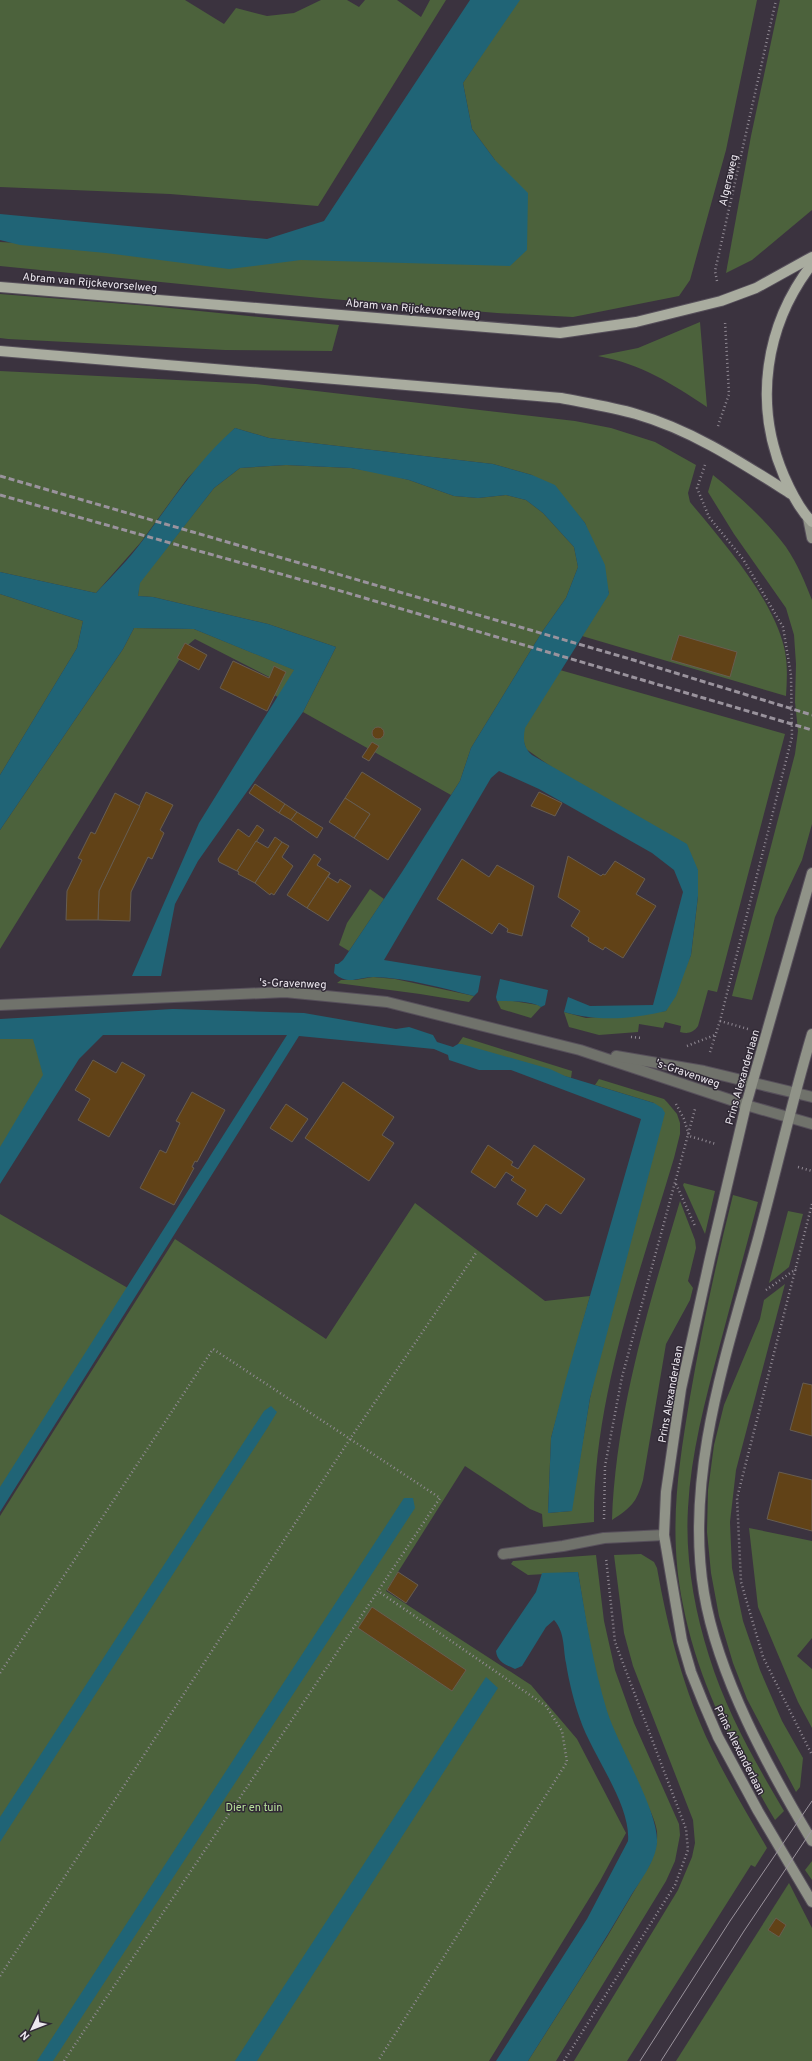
<svg xmlns="http://www.w3.org/2000/svg" width="812" height="2061" font-family="Overpass,sans-serif">
  <style>
    .green { fill: #4c623c }
    .water { fill: #206476 }
    .building { fill: #614217; stroke: #675d51 }
    .lines { fill: none; stroke-linecap: round; stroke-linejoin: round }
    .lane-casing { stroke: #57505b; stroke-width: 12 }
    .street-casing { stroke: #57505b; stroke-width: 12 }
    .secondary-casing { stroke: #57505b; stroke-width: 12 }
    .primary-casing { stroke: #57505b; stroke-width: 12 }
    .path { stroke: #918a94; stroke-width: 2.5; stroke-dasharray: 1 3; stroke-linecap: butt }
    .lane { stroke: #70726b; stroke-width: 10 }
    .street { stroke: #70726b; stroke-width: 10 }
    .secondary { stroke: #909388; stroke-width: 10 }
    .primary { stroke: #a9ac9f; stroke-width: 10 }
    .tram { stroke: #9a939d; stroke-width: 1 }
    .rail { stroke: #9a939d; stroke-width: 3; stroke-dasharray: 6 3; stroke-linecap: butt }
    .labels { text-anchor: middle; stroke-width: 3; stroke-linejoin: round; paint-order: stroke }
    .street-label { font-size: 11px; fill: #ece7ef; stroke: #302935 }
    .park-label { font-size: 11px; fill: #b8e19b; stroke: #302935 }
  </style>
  <rect width="100%" height="100%" fill="#3b333f"/>
  <g class="green">
    <polygon points="0,0 185,0 224,24 236,8 267,16 294,13 321,0 347,0 359,7 365,0 397,0 421,17 430,0 446,0 318,206 170,194 0,187"/>
    <polygon points="518,0 757,0 726,150 690,280 679,296 573,317 497,313 320,298 0,266 0,242 333,260 495,160 472,129 463,83"/>
    <polygon points="780,0 812,0 812,210 752,260 726,273 751,136"/>
    <polygon points="0,294 150,306 339,325 332,351 225,350 8,339 0,338"/>
    <path d="M700,322L707,407C671,383 641,364 598,356L638,348Z"/>
    <path d="M0,371L256,384L575,421L611,428L655,442L696,465L688,493L690,502C722,541 772,597 784,647C788,663 787,680 786,696L582,636L609,593L585,523L571,507L532,475L493,464L269,438L235,428L187,479L141,542L96,593L0,572Z"/>
    <polygon points="286,465 351,468 382,473 409,480 454,496 478,498 506,495 526,500 543,513 574,547 578,567 566,598 542,632 471,748 460,781 451,795 303,712 336,647 268,624 153,597 138,596 139,583 214,488 240,468"/>
    <path d="M713,475C739,496 766,520 786,547C797,563 805,582 812,600V824L802,860L775,917L752,1000L732,996L795,754L798,731L795,702L796,664L794,635L786,608L734,534L708,492Z"/>
    <polygon points="0,594 83,621 77,648 0,775"/>
    <polygon points="134,628 194,629 295,670 278,697 274,695 281,683 195,639 189,644 0,949 0,830 123,649"/>
    <path d="M560,670L785,734L717,992L708,990L698,1026C693,1033 688,1034 680,1032L681,1026L665,1022L663,1028L639,1024L638,1032L599,1035L569,1027L564,1012L586,1018L666,1011L691,955L698,896V870L526,749L523,739L524,728Z"/>
    <polygon points="370,889 384,899 349,951 339,945 347,923"/>
    <polygon points="373,977 395,979 474,996 469,1002 420,994 337,983 341,980 355,980"/>
    <polygon points="497,1001 513,1001 538,1005 541,1007 531,1018 501,1009"/>
    <polygon points="0,1030 57,1032 57,1067 0,1166"/>
    <polygon points="463,1037 572,1071 571,1078 458,1044"/>
    <path d="M599,1079L664,1099L667,1102L677,1114L680,1123V1134L674,1158C639,1276 593,1398 594,1522L543,1527L542,1514L530,1509L465,1466L386,1591L531,1685L577,1739L626,1833L600,1881L489,2061H0V1516L175,1239L326,1339L415,1203L545,1301L590,1296L551,1438L548,1513L571,1511L590,1398L654,1103L595,1085Z"/>
    <polygon points="684,1183 715,1191 705,1234 683,1185"/>
    <path d="M733,1195L758,1202C745,1251 732,1299 719,1348C705,1401 691,1453 688,1508C685,1557 694,1609 709,1656C726,1711 755,1762 784,1811L775,1820C735,1752 698,1683 683,1605C668,1532 678,1469 690,1397C702,1329 716,1262 733,1195Z"/>
    <path d="M680,1201L695,1240L696,1248L688,1281L693,1288L690,1300L666,1344L643,1480C637,1502 631,1508 612,1520C616,1411 649,1305 680,1201Z"/>
    <polygon points="788,1211 803,1214 789,1267 769,1283"/>
    <polygon points="0,1214 133,1291 0,1502"/>
    <polygon points="785,1284 736,1470 730,1522 732,1568 743,1621 760,1670 782,1721 803,1758 800,1787 796,1792 747,1699 733,1663 719,1616 711,1573 707,1532 708,1490 714,1445 724,1405 760,1319 764,1300"/>
    <polygon points="749,1528 812,1541 812,1638 797,1656 812,1669 812,1728 798,1702 758,1607"/>
    <path d="M641,1554L654,1562L657,1568C668,1630 684,1691 711,1747C728,1782 748,1815 767,1848L755,1867L751,1865L627,2061H574L678,1890L692,1857L695,1843L693,1820L633,1666L624,1633L614,1555Z"/>
    <path d="M596,1555L604,1621L615,1670L634,1723L679,1824L680,1835L675,1861L666,1881L556,2061H528L607,1937L650,1864C654,1854 658,1844 657,1832C656,1823 651,1812 647,1804C637,1780 625,1758 615,1735C594,1683 587,1626 578,1572L528,1575L511,1564L513,1561Z"/>
    <polygon points="812,1861 812,1880 805,1870"/>
    <polygon points="789,1883 812,1928 812,2061 676,2061"/>
  </g>
  <g class="water">
    <polygon points="470,0 520,0 463,83 472,129 495,160 528,193 527,250 510,266 301,260 229,269 106,253 20,245 0,240 0,214 267,239 324,221"/>
    <path d="M235,428L269,438L493,464L532,475L555,485L585,523L605,565L609,594L525,728C523,739 523,747 532,755L687,844L698,870V896L691,955L676,996L666,1011C632,1019 599,1022 564,1012L568,997L590,1006L653,1005L683,892L674,870L652,853L539,789L499,771L491,778L384,960L481,976L478,992L474,996C442,988 408,978 374,977C358,977 348,986 334,973L335,964H338L343,960L402,872L460,781L471,748L542,632L566,598L578,567L574,547L543,513L526,500L506,495L478,498L454,496L409,480L351,468L286,465L240,468L214,488L140,583L138,596L153,597L268,624L336,647L303,712L198,861L175,904L161,976H132L199,823L294,670L194,629L134,628L123,649L0,830V775L77,648L83,621L0,594V572L96,593C112,576 129,559 143,540C172,501 198,460 235,428Z"/>
    <path d="M500,979L548,990L545,1005L541,1007C533,1001 508,1001 497,1001L496,997Z"/>
    <polygon points="173,1009 304,1013 396,1029 409,1027 433,1035 437,1042 453,1047 458,1044 462,1044 550,1069 565,1076 654,1103 662,1108 665,1113 590,1398 572,1511 548,1513 551,1438 566,1379 641,1119 511,1070 479,1070 449,1060 448,1055 434,1049 299,1036 0,1512 0,1487 287,1035 103,1035 79,1059 0,1184 0,1147 43,1075 33,1039 0,1039 0,1019"/>
    <polygon points="271,1406 277,1412 268,1427 0,1842 0,1817 264,1411"/>
    <polygon points="404,1498 413,1498 415,1508 53,2061 37,2061"/>
    <path d="M578,1572C586,1619 593,1665 607,1711C618,1746 659,1811 657,1843C655,1863 639,1882 629,1899C597,1954 562,2007 528,2061H496L587,1919L628,1841C631,1804 592,1755 580,1719C574,1702 569,1682 566,1663C563,1648 565,1632 554,1620L546,1627L522,1666L515,1669C506,1665 497,1662 496,1651L536,1592L542,1573Z"/>
    <polygon points="486,1677 498,1688 257,2061 235,2061"/>
  </g>
  <g class="building">
    <polygon points="679,635 737,652 730,677 671,660"/>
    <polygon points="185,643 207,655 199,670 177,658"/>
    <polygon points="233,661 269,678 274,666 286,672 267,711 220,688"/>
    <circle cx="378" cy="733" r="6"/>
    <polygon points="372,742 379,746 369,761 362,757"/>
    <polygon points="362,772 421,809 388,860 354,838 370,814 345,798"/>
    <polygon points="255,784 285,804 279,813 249,793"/>
    <polygon points="146,792 173,805 160,830 164,833 152,859 148,857 131,892 130,921 98,920 99,891"/>
    <polygon points="539,792 562,803 555,816 531,806"/>
    <polygon points="115,793 140,806 99,891 98,920 66,920 67,891 82,860 78,858 91,832 95,834"/>
    <polygon points="345,798 370,814 354,838 329,822"/>
    <polygon points="285,804 297,812 291,820 279,813"/>
    <polygon points="297,812 323,828 317,838 291,820"/>
    <polygon points="257,825 264,830 237,871 219,862 218,859 238,829 249,837"/>
    <polygon points="275,837 282,842 255,883 238,874 239,872 237,871 256,841 268,848"/>
    <polygon points="282,842 289,846 282,857 293,866 274,895 271,893 270,895 255,883"/>
    <polygon points="314,854 321,859 317,865 330,873 307,908 287,895"/>
    <polygon points="568,856 601,876 603,874 605,875 615,861 645,879 636,894 656,906 623,958 605,947 603,950 588,941 589,938 571,926 580,911 558,897"/>
    <polygon points="462,859 489,877 497,865 534,886 522,936 507,932 508,929 499,923 492,934 437,899"/>
    <polygon points="330,873 328,877 338,883 340,879 351,886 328,921 307,908"/>
    <polygon points="93,1060 116,1073 122,1062 145,1075 109,1137 78,1120 90,1099 75,1090"/>
    <polygon points="343,1082 394,1117 382,1135 394,1143 369,1181 305,1138"/>
    <polygon points="192,1092 225,1110 197,1162 195,1161 192,1167 194,1168 174,1205 140,1188 160,1150 166,1153 180,1123 176,1121"/>
    <polygon points="286,1104 308,1119 292,1142 270,1128"/>
    <polygon points="488,1145 513,1162 511,1165 518,1169 534,1145 585,1179 561,1214 546,1204 537,1217 517,1204 526,1190 511,1180 514,1177 506,1172 495,1188 471,1172"/>
    <polygon points="803,1383 812,1385 812,1436 790,1430"/>
    <polygon points="779,1472 812,1480 812,1531 767,1519"/>
    <polygon points="398,1572 418,1585 406,1603 387,1590"/>
    <polygon points="372,1607 466,1670 452,1691 358,1628"/>
    <polygon points="776,1918 786,1925 779,1937 768,1930"/>
  </g>
  <g class="lines">
    <g class="lane-casing">
      <polyline id="lane" points="503,1554 563,1546 604,1538 664,1535"/>
    </g>
    <g class="street-casing">
      <g id="street">
        <polyline points="0,1005 285,992 387,1002 580,1050 746,1105 812,1124"/>
        <polyline points="616,1056 704,1071 812,1097"/>
      </g>
    </g>
    <g class="secondary-casing">
      <g id="secondary">
        <polyline points="808,518 812,538"/>
        <polyline points="812,873 746,1105 710,1258 681,1389 666,1492 664,1535 682,1641 691,1672 703,1702 718,1737 758,1811 812,1902"/>
        <path d="M812,1034C792,1101 777,1168 759,1235C728,1350 684,1473 704,1593C718,1677 769,1769 812,1841"/>
      </g>
    </g>
    <g class="primary-casing">
      <g id="primary">
        <path d="M812,264C765,325 753,404 784,476C791,492 799,509 812,522"/>
        <polyline points="0,287 560,333 636,322 721,301 756,288 812,257"/>
        <path d="M0,351L561,398C586,403 612,407 636,414C692,430 742,463 791,494"/>
      </g>
    </g>
    <g class="path">
      <polyline points="717,281 715,271 776,0"/>
      <polyline points="718,426 729,394 725,321"/>
      <polyline points="705,465 697,488 709,517 743,559 783,627 791,675 792,737 720,1021 710,1052"/>
      <polyline points="720,1021 748,1029"/>
      <polyline points="631,1037 642,1038"/>
      <polyline points="687,1046 715,1035"/>
      <polyline points="676,1104 684,1119 689,1136 716,1144"/>
      <polyline points="798,1167 812,1171"/>
      <polyline points="676,1184 695,1226"/>
      <polyline points="812,1204 737,1498 741,1582 763,1657 812,1755"/>
      <polyline points="766,1290 796,1269"/>
      <polyline points="604,1519 605,1466 622,1377 695,1109"/>
      <polyline points="0,1673 213,1349 440,1498 378,1591"/>
      <polyline points="0,1976 350,1439 476,1253"/>
      <polyline points="64,2061 378,1591 546,1706 562,1731 567,1762 378,2061"/>
      <polyline points="564,2061 675,1885 688,1850 686,1829 615,1642 606,1558"/>
    </g>
    <use href="#lane" class="lane"/>
    <use href="#street" class="street"/>
    <use href="#secondary" class="secondary"/>
    <use href="#primary" class="primary"/>
    <g class="tram">
      <polyline points="640,2061 730,1921 812,1801"/>
      <polyline points="661,2061 744,1931 812,1830"/>
    </g>
    <g class="rail">
      <polyline points="0,476 630,659 812,715"/>
      <polyline points="0,495 334,589 812,730"/>
    </g>
  </g>
  <g class="labels">
    <g class="street-label">
      <text transform="translate(728 180) rotate(-77)" y="4">Algeraweg</text>
      <text transform="translate(90 282) rotate(5)" y="4">Abram van Rijckevorselweg</text>
      <text transform="translate(413 308) rotate(5)" y="4">Abram van Rijckevorselweg</text>
      <text transform="translate(293 983) rotate(2)" y="4">'s-Gravenweg</text>
      <text transform="translate(688 1073) rotate(19)" y="4">'s-Gravenweg</text>
      <text transform="translate(742 1077) rotate(-74)" y="4">Prins Alexanderlaan</text>
      <text transform="translate(670 1394) rotate(-80)" y="4">Prins Alexanderlaan</text>
      <text transform="translate(740 1750) rotate(63)" y="4">Prins Alexanderlaan</text>
    </g>
    <g class="park-label">
      <text x="254" y="1811">Dier en tuin</text>
    </g>
  </g>
  <g transform="translate(32 2029) rotate(227)" stroke="#302935" stroke-width="3" paint-order="stroke">
  <path d="M0-3L7 15L0 10L-7 15Z" fill="#ece7ef"/>
  <text y="-6" font-size="11" font-weight="bold" text-anchor="middle" fill="#ece7ef">N</text>
  </g>
</svg>
